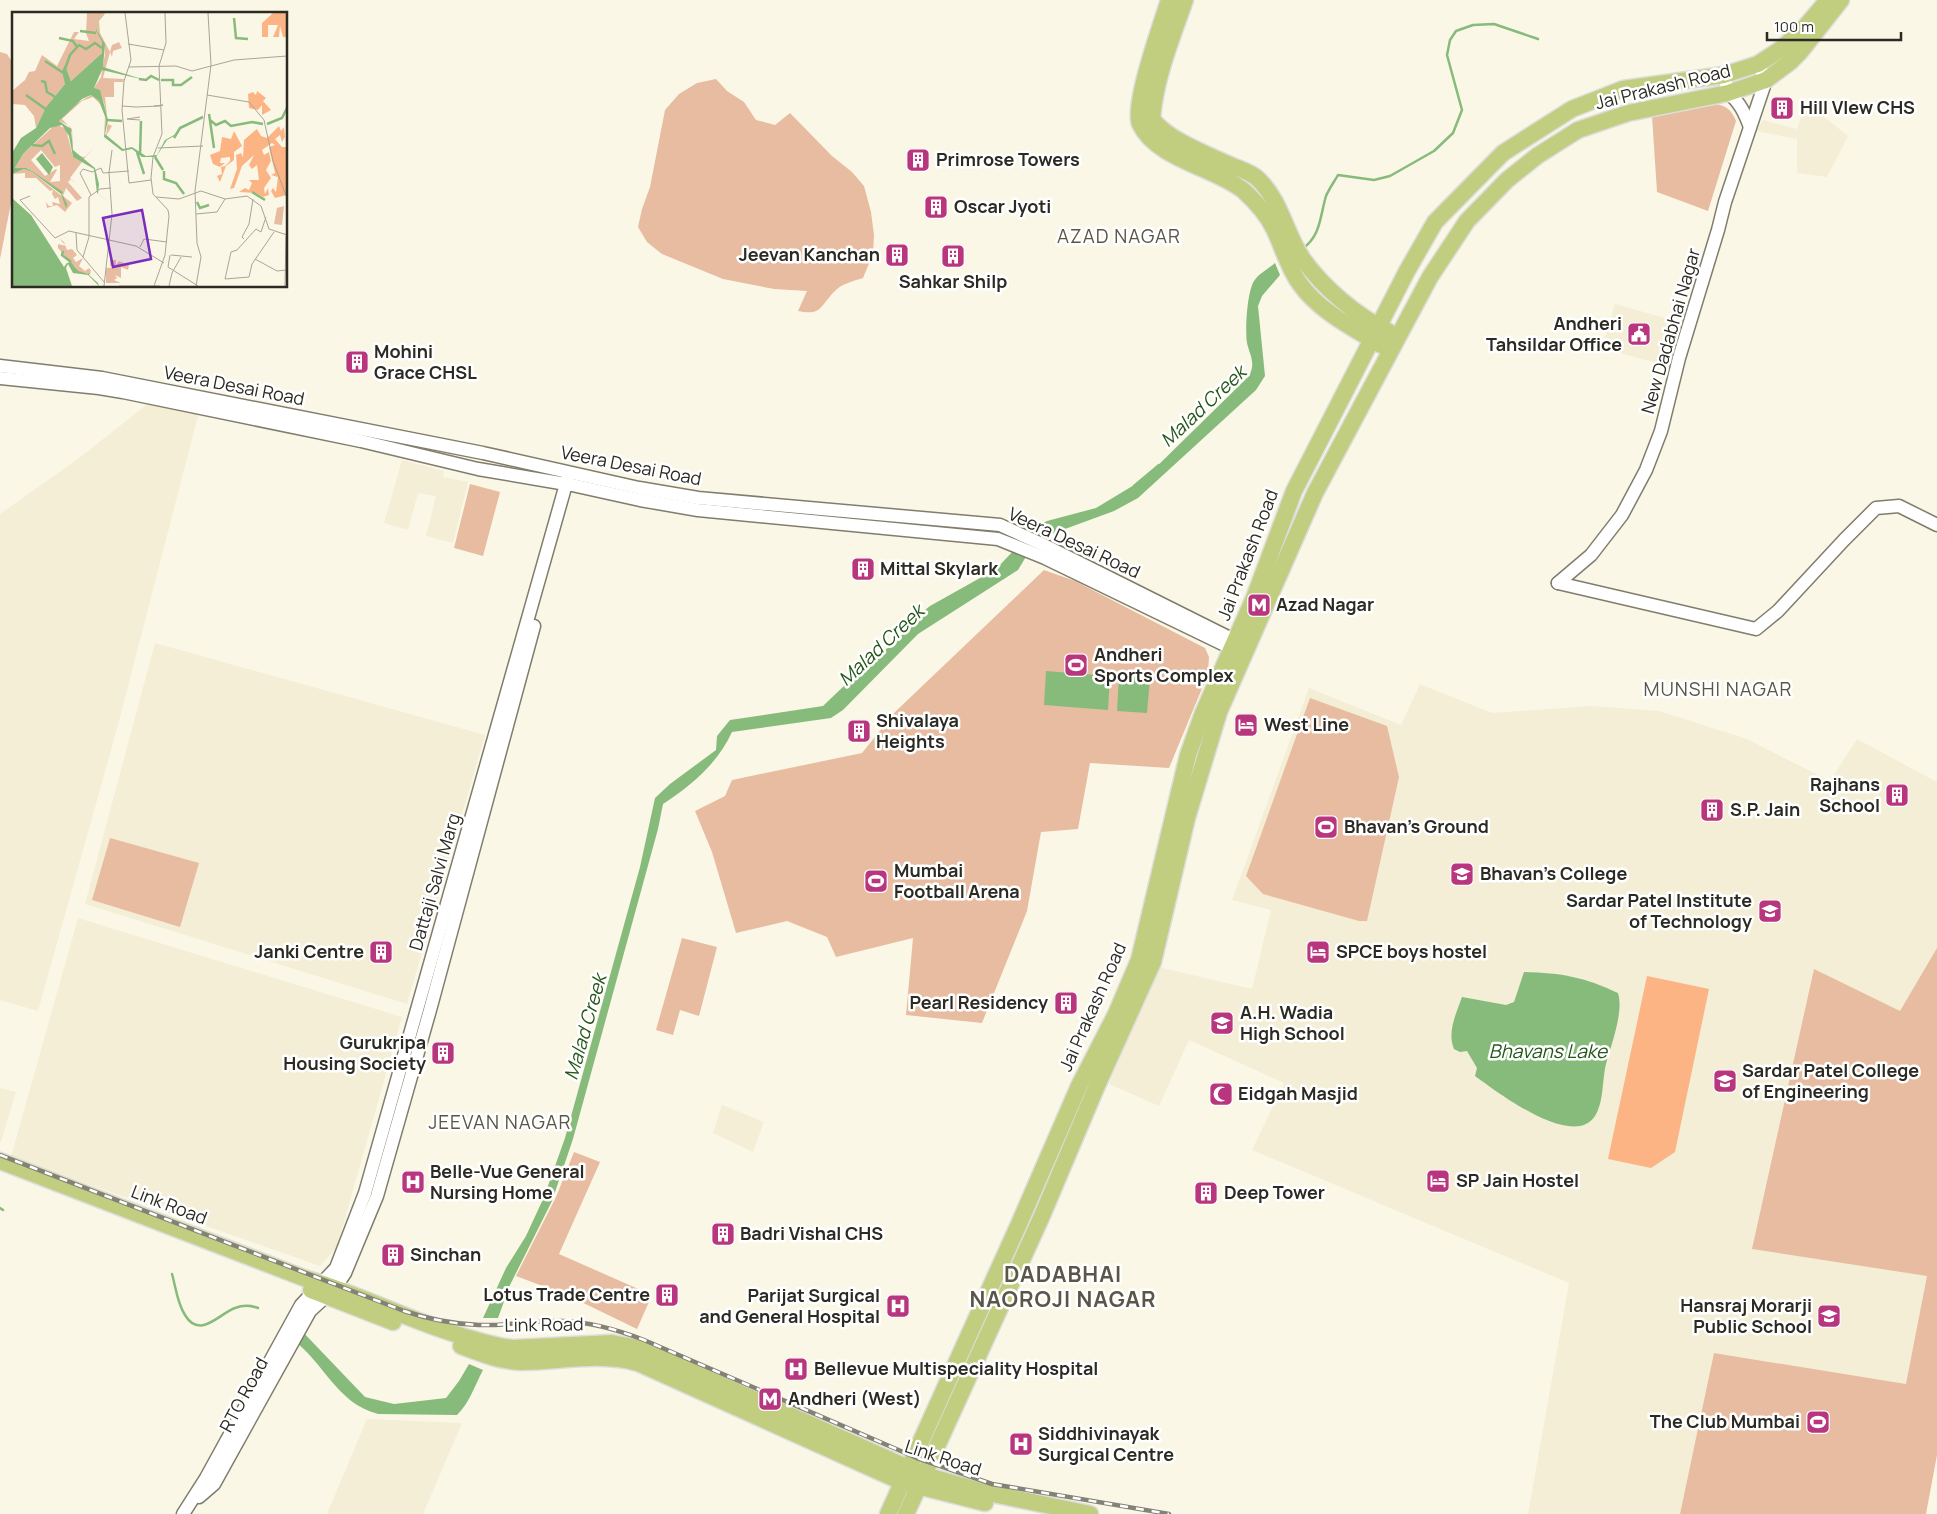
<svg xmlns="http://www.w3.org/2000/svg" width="1937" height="1514" font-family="Manrope,sans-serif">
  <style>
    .built { fill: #f3eed5 }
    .green { fill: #e8bca0 }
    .forest { fill: #fcb484 }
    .water { fill: #87bb7b }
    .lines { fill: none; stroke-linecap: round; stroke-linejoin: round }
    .stream { stroke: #87bb7b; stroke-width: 2.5 }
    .minor-casing { stroke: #807d6d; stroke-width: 15 }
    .major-casing { stroke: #dddddc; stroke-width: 19 }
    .minor { stroke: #fff; stroke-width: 12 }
    .major { stroke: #c1ce80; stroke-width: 16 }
    .rail-casing { stroke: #848276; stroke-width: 4.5 }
    .rail { stroke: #fff; stroke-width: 2.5; stroke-dasharray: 8; stroke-linecap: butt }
    .labels { text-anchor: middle; stroke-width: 5; stroke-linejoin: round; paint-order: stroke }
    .street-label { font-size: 18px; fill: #2b2a23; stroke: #fff }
    .poi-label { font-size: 18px; font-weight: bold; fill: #2b2a23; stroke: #fff; text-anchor: start }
    .neighbourhood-label { font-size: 19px; letter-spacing: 1px; fill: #5a5748; stroke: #fff }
    .water-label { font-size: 19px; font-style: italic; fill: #245617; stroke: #fff }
    .district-label { font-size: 22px; font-weight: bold; letter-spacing: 1px; fill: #5a5748; stroke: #fff }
    .inset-river { fill: none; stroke: #87bb7b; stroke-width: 2.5 }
    .inset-road { fill: none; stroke: #a8a598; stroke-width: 1 }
    .view { fill: #7b2cbf; fill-opacity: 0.15; stroke: #7b2cbf; stroke-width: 2.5 }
    .inset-edge { fill: none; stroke: #2b2a23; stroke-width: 2.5 }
  </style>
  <rect width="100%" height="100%" fill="#fbf7e6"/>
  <g class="built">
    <polygon points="1806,102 1848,136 1827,177 1797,173 1797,139 1756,131 1763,120 1797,129"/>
    <polygon points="1615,304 1676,321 1664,365 1602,348"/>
    <polygon points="155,398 199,412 118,725 38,1011 0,1000 0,514 78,459"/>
    <polygon points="402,460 444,471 443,477 468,482 453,543 426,536 436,496 418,493 408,530 384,523"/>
    <polygon points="155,643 485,735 407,1004 85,904"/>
    <polygon points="1420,684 1492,713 1591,706 1659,711 1747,739 1830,781 1857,739 1937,782 1937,1389 1715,1353 1680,1514 1528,1514 1569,1283 1252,1150 1284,1083 1189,1040 1159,1106 1109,1084 1158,967 1252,989 1271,910 1232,900 1309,688 1401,725"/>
    <polygon points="78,918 402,1017 337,1247 320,1266 11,1157"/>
    <polygon points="0,1088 16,1092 1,1142 0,1142"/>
    <polygon points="722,1105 764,1122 753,1152 713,1133"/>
    <polygon points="367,1419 462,1423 423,1514 327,1514"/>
  </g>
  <g class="green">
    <polygon points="0,52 7,54 14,65 14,188 0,259"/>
    <path d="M716,79L727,91L744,102L756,120L775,125L790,113L832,156L852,172L864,186L871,212L874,235L873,254L863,278C853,281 841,284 834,292C820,306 822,316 798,311L807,291L774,289L723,279L662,254L647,242L638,227L642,209L650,187L665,110L679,94L697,83Z"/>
    <path d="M1716,104C1727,106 1732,111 1736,121L1708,211L1657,192L1652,116Z"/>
    <polygon points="470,484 500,492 483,556 454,548"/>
    <polygon points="1044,570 1075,581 1205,648 1209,657 1208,674 1169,768 1090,763 1078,829 1041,832 1027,911 982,1023 906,1015 913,938 836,957 827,937 787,921 736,933 712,852 695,811 725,796 732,780 862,753 895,712"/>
    <polygon points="1310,698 1387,726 1399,777 1367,921 1359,921 1263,894 1246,876"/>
    <polygon points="110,838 199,863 180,927 92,900"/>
    <polygon points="682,938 717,947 699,1016 680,1010 673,1035 656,1030"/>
    <polygon points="1937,948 1937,1455 1926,1514 1680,1514 1714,1353 1906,1384 1927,1276 1752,1249 1814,969 1900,1011"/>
    <polygon points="574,1152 600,1162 559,1254 652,1295 637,1329 569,1296 516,1276 556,1197"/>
  </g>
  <polygon class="forest" points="1647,976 1709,989 1675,1152 1651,1168 1608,1159"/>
  <g class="water">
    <path d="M1275,263L1280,275L1262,296L1258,306L1265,376L1256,390L1138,498L1114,511L1046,536L1027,555L1018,570L918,634L843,710L831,718L732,732C718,763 691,786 663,804L658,829L573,1139L552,1201L510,1285L498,1318H483L506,1268L526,1236L544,1197L565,1138L640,867L655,798L670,784L716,750L717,736L730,720L823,706L869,662L897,641L914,619L930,606L996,569L1038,525L1047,521L1096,508L1144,479L1249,376C1256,363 1250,356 1247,343C1245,330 1247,292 1254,281C1258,274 1268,269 1275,263Z"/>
    <polygon points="1046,671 1110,676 1108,710 1044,705"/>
    <polygon points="1119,676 1150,679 1147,713 1117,711"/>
    <path d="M1524,972C1562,973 1584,977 1618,993C1624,1012 1611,1045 1606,1064C1602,1080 1604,1102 1595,1116C1573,1150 1497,1092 1475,1076L1477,1068L1467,1051L1460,1052L1454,1049C1447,1032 1456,1014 1462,997L1506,1005L1514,1002Z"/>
    <path d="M299,1328L365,1397L394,1404L446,1398L459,1381L469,1364L483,1370C474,1387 470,1402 457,1415L378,1414C336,1403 324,1362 292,1339Z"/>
  </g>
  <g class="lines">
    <g class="stream">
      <path d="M1302,249C1321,236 1320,216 1326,196C1329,189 1334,182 1338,175L1374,180L1390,176L1434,151L1453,133L1462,110L1447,55L1450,40L1456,31L1473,25L1494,24L1538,39"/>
      <polyline points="1134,486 1159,465"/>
      <polyline points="0,1208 3,1210"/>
      <path d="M172,1274C176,1288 177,1303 185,1315C200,1340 220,1313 235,1308C243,1305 250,1305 258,1308"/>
    </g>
    <g class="minor-casing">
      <g id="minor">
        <path d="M1724,75L1728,93C1740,102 1745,114 1750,127"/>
        <polyline points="0,366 102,378 483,453 639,488 698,498 1000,525 1046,546 1236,641"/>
        <polyline points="0,378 99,388 123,392 361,441 478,469 572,485 640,500 698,510 998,539 1045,558 1229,647"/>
        <polyline points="1558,583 1591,555 1622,515 1646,470 1661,431 1679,358 1718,230 1725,202 1766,80 1758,64"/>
        <polyline points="1558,583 1756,629 1778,611 1844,540 1876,508 1899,506 1937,525"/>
        <polyline points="199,1497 214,1484 310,1311 335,1288 345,1273 377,1196 430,1010 534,626"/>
        <polyline points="183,1514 206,1478 301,1305 336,1268 365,1193 568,477"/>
      </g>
    </g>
    <g class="major-casing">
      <g id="major">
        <path d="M1169,0C1162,22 1132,106 1140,124C1156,159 1216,168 1244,191C1256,202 1267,214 1274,229C1283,247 1288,268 1300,284C1319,311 1353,328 1381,345"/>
        <path d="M1185,0C1172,38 1155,78 1152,119C1168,140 1206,154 1230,165C1239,169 1251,172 1258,179C1281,201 1285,232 1302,258C1323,288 1357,316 1389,332"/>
        <path d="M0,1161L304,1278C359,1294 410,1321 465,1337C481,1341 497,1347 514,1348L612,1343L639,1348L924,1475L988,1493L1090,1514"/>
        <polyline points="311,1290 393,1322"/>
        <path d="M461,1346C480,1353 499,1361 520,1362C562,1362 596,1352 638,1363L902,1482L985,1503"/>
        <polyline points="888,1514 1019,1224 1079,1086 1116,1014 1139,960 1188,755 1203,713 1254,598 1294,491 1407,271 1435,222 1503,153 1572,109 1623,89 1724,75 1758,64 1781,49 1805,27 1828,0"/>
        <polyline points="906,1514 1041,1218 1096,1088 1153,962 1187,818 1219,712 1315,493 1430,277 1467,221 1507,180 1537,156 1578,130 1628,113 1728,93 1766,80 1790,62 1800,52 1841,0"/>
      </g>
    </g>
    <use href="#minor" class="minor"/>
    <use href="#major" class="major"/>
    <g class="rail-casing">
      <path id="rail" d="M0,1155L404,1311C428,1319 453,1324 479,1325C507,1326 535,1320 563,1321C591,1322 618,1330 644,1340L917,1458L992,1484L1169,1514"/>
    </g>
    <use href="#rail" class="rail"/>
  </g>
  <defs>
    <g id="building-square" transform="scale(1.25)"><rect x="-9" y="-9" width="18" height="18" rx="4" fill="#b8367e" stroke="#fff"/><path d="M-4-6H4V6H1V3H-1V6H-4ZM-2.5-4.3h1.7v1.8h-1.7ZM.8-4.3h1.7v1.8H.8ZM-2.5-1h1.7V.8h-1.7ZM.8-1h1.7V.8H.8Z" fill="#fff"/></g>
    <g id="civic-square" transform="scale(1.25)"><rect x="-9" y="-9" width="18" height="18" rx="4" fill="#b8367e" stroke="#fff"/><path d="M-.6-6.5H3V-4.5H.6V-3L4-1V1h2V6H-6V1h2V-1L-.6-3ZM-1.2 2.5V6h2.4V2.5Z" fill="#fff"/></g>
    <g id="metro-square" transform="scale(1.25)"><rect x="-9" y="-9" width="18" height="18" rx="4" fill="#b8367e" stroke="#fff"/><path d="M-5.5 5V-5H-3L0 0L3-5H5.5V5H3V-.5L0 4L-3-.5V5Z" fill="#fff"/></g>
    <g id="stadium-square" transform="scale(1.25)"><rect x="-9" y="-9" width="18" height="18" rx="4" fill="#b8367e" stroke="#fff"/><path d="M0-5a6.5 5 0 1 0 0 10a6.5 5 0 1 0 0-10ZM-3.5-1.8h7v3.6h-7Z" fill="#fff"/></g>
    <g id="hotel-square" transform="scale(1.25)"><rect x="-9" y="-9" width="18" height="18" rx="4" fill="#b8367e" stroke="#fff"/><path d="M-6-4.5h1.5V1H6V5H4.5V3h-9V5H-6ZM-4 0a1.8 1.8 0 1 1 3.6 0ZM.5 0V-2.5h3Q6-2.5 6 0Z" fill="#fff"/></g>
    <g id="university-square" transform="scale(1.25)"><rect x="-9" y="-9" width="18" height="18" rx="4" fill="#b8367e" stroke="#fff"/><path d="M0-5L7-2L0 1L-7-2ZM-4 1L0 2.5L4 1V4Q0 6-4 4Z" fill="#fff"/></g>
    <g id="school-square" transform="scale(1.25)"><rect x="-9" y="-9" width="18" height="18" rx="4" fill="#b8367e" stroke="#fff"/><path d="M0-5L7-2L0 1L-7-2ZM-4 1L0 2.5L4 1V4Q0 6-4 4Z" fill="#fff"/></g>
    <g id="mosque-square" transform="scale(1.25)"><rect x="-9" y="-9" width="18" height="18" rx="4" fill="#b8367e" stroke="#fff"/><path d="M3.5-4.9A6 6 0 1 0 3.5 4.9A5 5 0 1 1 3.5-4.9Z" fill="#fff"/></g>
    <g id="hospital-square" transform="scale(1.25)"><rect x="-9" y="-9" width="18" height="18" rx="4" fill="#b8367e" stroke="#fff"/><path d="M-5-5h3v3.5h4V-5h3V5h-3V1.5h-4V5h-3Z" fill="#fff"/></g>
  </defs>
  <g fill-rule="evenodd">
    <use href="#building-square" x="1782" y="108"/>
    <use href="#building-square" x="918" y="160"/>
    <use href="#building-square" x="936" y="207"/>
    <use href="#building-square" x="897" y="255"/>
    <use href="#building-square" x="953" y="256"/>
    <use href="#civic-square" x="1639" y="334"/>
    <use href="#building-square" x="357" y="362"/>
    <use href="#building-square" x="863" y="569"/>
    <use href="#metro-square" x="1259" y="605"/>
    <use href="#stadium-square" x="1076" y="665"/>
    <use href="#hotel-square" x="1246" y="725"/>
    <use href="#building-square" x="859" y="731"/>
    <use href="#building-square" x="1897" y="795"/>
    <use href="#building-square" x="1712" y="810"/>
    <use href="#stadium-square" x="1326" y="827"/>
    <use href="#university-square" x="1462" y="874"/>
    <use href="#stadium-square" x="876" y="881"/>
    <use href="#university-square" x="1770" y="911"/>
    <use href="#building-square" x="381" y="952"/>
    <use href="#hotel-square" x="1318" y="952"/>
    <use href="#building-square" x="1066" y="1003"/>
    <use href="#school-square" x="1222" y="1023"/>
    <use href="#building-square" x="443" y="1053"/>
    <use href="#university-square" x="1725" y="1081"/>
    <use href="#mosque-square" x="1221" y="1094"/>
    <use href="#hotel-square" x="1438" y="1181"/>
    <use href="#hospital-square" x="413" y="1182"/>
    <use href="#building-square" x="1206" y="1193"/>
    <use href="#building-square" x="723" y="1234"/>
    <use href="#building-square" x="393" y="1255"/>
    <use href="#building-square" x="667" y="1295"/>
    <use href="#hospital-square" x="898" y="1306"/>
    <use href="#school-square" x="1829" y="1316"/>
    <use href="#hospital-square" x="796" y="1369"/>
    <use href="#metro-square" x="770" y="1399"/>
    <use href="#stadium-square" x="1818" y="1422"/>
    <use href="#hospital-square" x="1021" y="1444"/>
  </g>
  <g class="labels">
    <g class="street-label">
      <text transform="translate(1663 87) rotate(-14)" y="6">Jai Prakash Road</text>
      <text transform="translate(1671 331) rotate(-74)" y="6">New Dadabhai Nagar</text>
      <text transform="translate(234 386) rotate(11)" y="6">Veera Desai Road</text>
      <text transform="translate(631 466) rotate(11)" y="6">Veera Desai Road</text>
      <text transform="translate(1074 543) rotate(25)" y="6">Veera Desai Road</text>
      <text transform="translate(1248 555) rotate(-69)" y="6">Jai Prakash Road</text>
      <text transform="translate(435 882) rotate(-74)" y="6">Dattaji Salvi Marg</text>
      <text transform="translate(1093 1007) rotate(-66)" y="6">Jai Prakash Road</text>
      <text transform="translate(169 1205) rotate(21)" y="6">Link Road</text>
      <text transform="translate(544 1325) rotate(-1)" y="6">Link Road</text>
      <text transform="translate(244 1395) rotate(-62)" y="6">RTO Road</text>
      <text transform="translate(943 1458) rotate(18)" y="6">Link Road</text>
    </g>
    <g class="poi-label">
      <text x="1800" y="114">Hill VIew CHS</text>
      <text x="936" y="166">Primrose Towers</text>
      <text x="954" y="213">Oscar Jyoti</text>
      <text x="880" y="261" text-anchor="end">Jeevan Kanchan</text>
      <text x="953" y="288" text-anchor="middle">Sahkar Shilp</text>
      <text x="1622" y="330" text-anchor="end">Andheri<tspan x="1622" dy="21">Tahsildar Office</tspan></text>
      <text x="374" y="358">Mohini<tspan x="374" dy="21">Grace CHSL</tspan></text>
      <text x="880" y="575">Mittal Skylark</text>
      <text x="1276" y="611">Azad Nagar</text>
      <text x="1094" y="661">Andheri<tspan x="1094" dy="21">Sports Complex</tspan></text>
      <text x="876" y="727">Shivalaya<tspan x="876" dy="21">Heights</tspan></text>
      <text x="1264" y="731">West Line</text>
      <text x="1880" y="791" text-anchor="end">Rajhans<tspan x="1880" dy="21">School</tspan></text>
      <text x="1730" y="816">S.P. Jain</text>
      <text x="1344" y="833">Bhavan's Ground</text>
      <text x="894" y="877">Mumbai<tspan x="894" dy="21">Football Arena</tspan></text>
      <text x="1480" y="880">Bhavan's College</text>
      <text x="1752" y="907" text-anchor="end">Sardar Patel Institute<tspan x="1752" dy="21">of Technology</tspan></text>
      <text x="364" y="958" text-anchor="end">Janki Centre</text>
      <text x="1336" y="958">SPCE boys hostel</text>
      <text x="1048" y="1009" text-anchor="end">Pearl Residency</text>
      <text x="1240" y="1019">A.H. Wadia<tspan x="1240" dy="21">High School</tspan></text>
      <text x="426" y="1049" text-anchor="end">Gurukripa<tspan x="426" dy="21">Housing Society</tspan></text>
      <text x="1742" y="1077">Sardar Patel College<tspan x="1742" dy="21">of Engineering</tspan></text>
      <text x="1238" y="1100">Eidgah Masjid</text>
      <text x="430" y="1178">Belle-Vue General<tspan x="430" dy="21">Nursing Home</tspan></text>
      <text x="1456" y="1187">SP Jain Hostel</text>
      <text x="1224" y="1199">Deep Tower</text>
      <text x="740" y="1240">Badri Vishal CHS</text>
      <text x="410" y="1261">Sinchan</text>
      <text x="650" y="1301" text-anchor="end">Lotus Trade Centre</text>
      <text x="880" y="1302" text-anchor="end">Parijat Surgical<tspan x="880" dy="21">and General Hospital</tspan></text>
      <text x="1812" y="1312" text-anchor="end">Hansraj Morarji<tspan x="1812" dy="21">Public School</tspan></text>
      <text x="814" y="1375">Bellevue Multispeciality Hospital</text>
      <text x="788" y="1405">Andheri (West)</text>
      <text x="1800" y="1428" text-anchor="end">The Club Mumbai</text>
      <text x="1038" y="1440">Siddhivinayak<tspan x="1038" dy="21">Surgical Centre</tspan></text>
    </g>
    <g class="neighbourhood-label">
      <text x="1119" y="243">AZAD NAGAR</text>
      <text x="1718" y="696">MUNSHI NAGAR</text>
      <text x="500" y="1129">JEEVAN NAGAR</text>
    </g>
    <g class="water-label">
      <text transform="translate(1203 406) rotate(-43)" y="7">Malad Creek</text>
      <text transform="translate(881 645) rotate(-43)" y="7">Malad Creek</text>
      <text transform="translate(585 1027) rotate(-74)" y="7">Malad Creek</text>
      <text x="1548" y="1058">Bhavans Lake</text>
    </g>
    <g class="district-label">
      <text x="1063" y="1282">DADABHAI<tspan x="1063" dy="25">NAOROJI NAGAR</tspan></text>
    </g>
  </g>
  <g transform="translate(12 12)">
    <rect width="275" height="275" fill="#fbf7e6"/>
    <path d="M75,1H93L92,3L87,9L88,21L98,40L100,33L107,30L110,36L101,39L100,45L98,40L91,66L112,67L111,70H102V85H93L96,112L100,114L94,124L96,108L92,91L88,80L82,76L89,65L93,42L92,31L85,20L86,9L92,1L86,8L84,19L90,30V41L59,69L53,53V72L34,95L24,116L22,104L13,93L0,92V79L13,68L17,60L23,59L30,43L45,54L62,20H67L62,27L77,29L74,21ZM79,83L87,89L91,96L94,107L92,125L93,104L89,93L81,85L70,89L50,107L60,117L61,138L66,144L73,145L82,135L72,147L65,144L62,142L60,133V121L56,113L47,109L62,93ZM44,112L54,117L61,145L70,150L58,166L63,171L58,167L57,170L55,169L70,186L65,189L54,176L51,184L60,191L53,200L45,193L35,196L34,190L37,194H41L40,190L48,192L46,185L43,187L40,182L41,178L38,179L24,166H13V161L0,162L12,157L20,160L51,185L50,180L20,159L14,156H3L11,142ZM29,138L43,155L48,153V169L38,170L45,158L44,157L33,164L19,148ZM272,194L270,213L262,212L265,196ZM47,226L52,230L55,238L60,237L65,243L61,246L64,250L71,246L67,254L73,259L77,256L79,259L77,262L61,260L64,256L46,236V232L54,234ZM98,248H104V253L107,249L117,253L116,258L109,255V266L103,263L105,266L102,268L109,271H94V256L105,255L98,254Z" fill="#e8bca0" fill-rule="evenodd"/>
    <path d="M261,1H275V25H271L268,14L267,25H261L266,13H256V25H250V11ZM245,79L254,86L251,89L259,98L250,103V93L246,98L237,96L236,82L241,80L244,83ZM267,114L269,119L272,115L273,125L270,130L268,123L263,127L270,135H275V183L263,186L259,179L261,176L264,180L266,165L259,163L263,161L257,135L263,133L260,131L250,138L252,143L257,140L259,149L254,158L259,166L252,176L253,182L256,176L257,183L251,185L244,181L227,180L233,176L237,178L240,171L237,168H247L245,153L240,157L237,153L242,143L230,154L222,176L218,177L225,157L224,143L229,141L231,145L232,128L245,117L249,124L255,126ZM222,119L230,134L222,140V148L214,154L208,170L205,164L210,162L209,155L213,154L218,149V145L209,146L208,151H213L208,155L201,152L198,143L208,139L210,125L219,127Z" fill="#fcb484"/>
    <path d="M93,1L86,9L85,19L93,32L91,55L133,68L90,58L82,76L88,78L94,100L96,108L93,122L111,137L120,135L134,144L145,143L153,128L164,122V123L155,128L144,145H130L120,137L110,139L92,125L94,107L87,89L79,83L70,87L47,109L59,117L61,138L83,156L87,172L86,182L98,191L85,181L82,157L61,145L57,124L50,113L38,116L11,142L3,156H14L20,159L51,180L50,182L55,192V194L54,196L49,182L20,160L12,157L0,162V141L9,126L24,116L34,95L53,72L50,59L53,53L59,69L90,41V30L84,19L86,8ZM30,141L41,155L37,163L24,147ZM0,186L19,203L52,255L55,251L59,250L66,259L76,262L79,260L77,263L86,271L87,274L76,263L61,261L56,252L54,256L60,274H0Z" fill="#87bb7b"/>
    <path class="inset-river" d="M222,6L224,26L236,27M68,19L84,21M47,26L61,29L65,35M33,49L53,62M53,57L58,43L67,33L74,37L83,31L90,36M127,67L134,68L139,64L147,68M149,68H161V73H169L180,65M29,69L33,70L35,80L45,86M14,83L35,98M197,102L202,136M95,108L110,109M198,108L204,113L213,109L219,114L240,110L251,112M255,112L270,106L275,96M162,126L168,116L191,105M20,133L30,134L37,129L43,142M125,140L132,162M128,143L129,109M143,145L151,158M152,159V167L164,171L172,182M240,180L253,188M185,190L188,196L197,193M51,239L50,243L59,250"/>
    <path class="inset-road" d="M113,1L119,48L112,69L110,98L117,171L139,168M116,32L152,38M117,55L164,54L180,59L222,48L275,44M195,83L237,90L252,108L261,149L275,186M110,94L124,95L148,94L151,93L142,94M128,105L115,107L128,108M146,136L191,134M71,157L80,160L89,156L91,161L117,159M71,157L68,161L79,183M18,184L8,188L43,226L57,219L124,234L152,251M144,185L167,187L189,179L213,187L235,184L249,194L257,217L275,223M184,202L205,200L213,187M64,221L65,238L92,270M232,227L230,225L237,212L241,187M128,235L132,227L155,230M219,240L225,238L244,217L249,220L254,205M158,243L156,255L186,274M159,243L180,245M71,245L77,225V185L88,177L99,176M243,247L265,259L274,258M213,267L237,265L240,252L262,220M213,267L219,240M92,274L100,202L97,161L100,138M107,274H148M142,274L153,243L157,204L156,198L141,182L139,166L141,145L150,122L147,54L154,31L153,1M157,274L160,261L169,245M184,274L189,245L185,231L183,179L199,53L196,1M273,274L274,224"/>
    <path class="view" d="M130,198L139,247L101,255L91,206Z"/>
    <rect width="275" height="275" class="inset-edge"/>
  </g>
  <path d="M1767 32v8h134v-8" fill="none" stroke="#2b2a23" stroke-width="2.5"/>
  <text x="1774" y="32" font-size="15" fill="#2b2a23" stroke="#ffffff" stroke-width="4" paint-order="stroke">100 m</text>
</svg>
